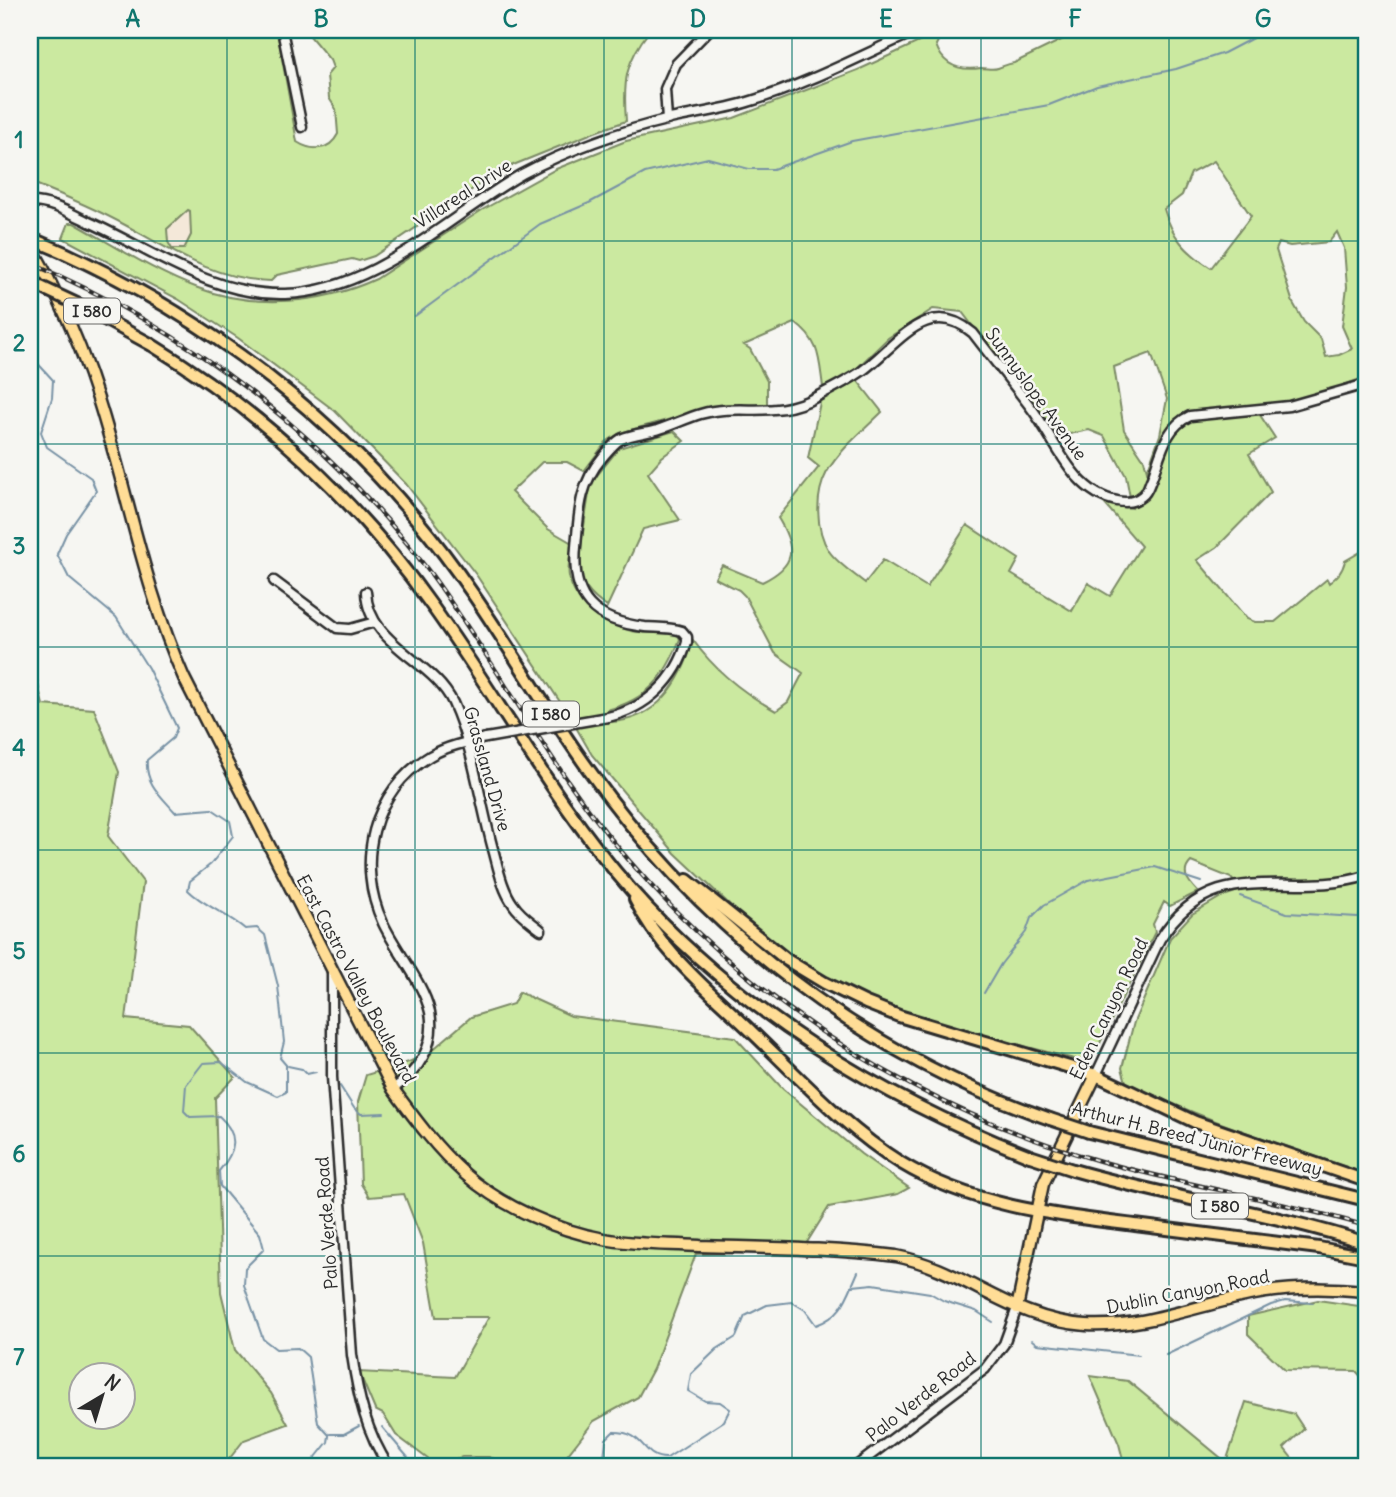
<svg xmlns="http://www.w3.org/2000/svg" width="1396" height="1497" font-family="Delius,sans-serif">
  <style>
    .built { fill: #f4e8d9 }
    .green { fill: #cbe9a0; stroke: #7b8a66; stroke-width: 2; fill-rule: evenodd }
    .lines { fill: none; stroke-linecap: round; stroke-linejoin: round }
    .stream { stroke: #7892a5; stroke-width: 2 }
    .minor-casing { stroke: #2b2b2b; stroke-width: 13 }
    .major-casing { stroke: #2b2b2b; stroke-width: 15 }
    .highway-casing { stroke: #2b2b2b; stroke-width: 16 }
    .minor { stroke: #f6f6f2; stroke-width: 8 }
    .major { stroke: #ffdd96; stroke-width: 10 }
    .highway { stroke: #ffdd96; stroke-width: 10 }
    .rail-casing { stroke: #2b2b2b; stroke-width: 4.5 }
    .rail { stroke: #f6f6f2; stroke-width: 2; stroke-dasharray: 5; stroke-linecap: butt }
    .minor-bridge-casing { stroke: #2b2b2b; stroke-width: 13; stroke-linecap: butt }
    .highway-bridge-casing { stroke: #2b2b2b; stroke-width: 16; stroke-linecap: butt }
    .minor-bridge { stroke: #f6f6f2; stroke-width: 8 }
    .highway-bridge { stroke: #ffdd96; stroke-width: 10 }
    .grid { fill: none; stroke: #0f766e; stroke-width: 2; stroke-opacity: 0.55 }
    .labels { text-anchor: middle; stroke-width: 5; stroke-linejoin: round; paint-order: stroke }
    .shield { fill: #f6f6f2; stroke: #686867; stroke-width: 2 }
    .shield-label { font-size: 16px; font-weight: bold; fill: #2b2b2b }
    .street-label { font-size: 18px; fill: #2b2b2b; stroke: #f6f6f2 }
    .neatline { fill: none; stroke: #0f766e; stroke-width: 2.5 }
    .grid-label { font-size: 23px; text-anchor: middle; font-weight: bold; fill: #0f766e }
  </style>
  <rect width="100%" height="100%" fill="#f6f6f2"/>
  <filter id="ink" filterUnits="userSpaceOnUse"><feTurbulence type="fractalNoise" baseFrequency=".0143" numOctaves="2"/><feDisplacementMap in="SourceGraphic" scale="14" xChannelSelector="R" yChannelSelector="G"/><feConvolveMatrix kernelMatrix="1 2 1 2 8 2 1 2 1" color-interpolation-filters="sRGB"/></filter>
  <g filter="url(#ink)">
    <polygon class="built" points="188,209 190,211 191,235 184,249 172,249 168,242 167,229"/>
    <g class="green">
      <path d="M30,30H277L297,142C311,151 329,152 338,134L336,109L329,98L327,75L333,68L330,60L305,30H650C625,62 623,81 626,121L595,132L501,170L374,256L359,261L352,259L277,275L271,281C216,280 174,252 127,226C96,209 63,195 30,182ZM188,210L190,211L191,235L184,249H172L168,242L167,229Z"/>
      <path d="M1082,30H1366V377L1305,399L1266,407L1260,415L1275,438L1249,454L1271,492L1217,547L1197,560L1247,619L1255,622H1275L1327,579L1329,583C1338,576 1342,572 1345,561L1362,551L1366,545V1174C1285,1145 1203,1121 1126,1082L1122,1068L1134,1022L1170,938L1192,914L1221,897L1241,890L1231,878L1191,862C1180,873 1188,881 1198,892L1170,906L1164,902L1153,924L1155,932L1100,1043L1092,1057L1082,1061L958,1029L873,1002L796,961L762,935L675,853L592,755L570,717L477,576L406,484L335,411L238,338L178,299L63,238L69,223H74C114,245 154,272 198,288C254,309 322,304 376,279L482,210L556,169L626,141L734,118L858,70L934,35L938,41L936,45C943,66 961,71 981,68C987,68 992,70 998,68C1004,66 1007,64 1014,63ZM1214,161L1251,216L1211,268C1186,252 1172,237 1164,209L1182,195L1191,173ZM1337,232L1344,248L1347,287L1342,326L1352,349L1339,355L1326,357L1321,339L1304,322L1293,303L1276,250L1279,243L1290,246L1329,242ZM933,309L962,312L1051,429L1070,434L1089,430L1104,436L1126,476L1132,508L1103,502L1141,546L1110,596L1088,583L1072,611L1011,574L1019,559L967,525L927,587L883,560L865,583C854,574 837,563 829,551C815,529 815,494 827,472C840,449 864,430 882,412L857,380L821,398L808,458L819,467L778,518C796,548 797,565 762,582L722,565L715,578L739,590L745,596L775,653L803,673L788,702L776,711C743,693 715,671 693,640C682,682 657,721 609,722L607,710C648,699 665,678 680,639L678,635L672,632C658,633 642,634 628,630C603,623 574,604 569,576C567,566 571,553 572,543L548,529L511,492L542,462H567L584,471L606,442L620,433L711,408L767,404V381L750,349L744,345L795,323C820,341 819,359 823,387L838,382L855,370L888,338ZM1151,353L1167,399L1160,435L1147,471L1144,460L1124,430L1114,367Z"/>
      <path d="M674,431L684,441L662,457L648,473L680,520L643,529L607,607C590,596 581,585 578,565L590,487L598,474L619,448Z"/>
      <path d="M30,651L43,705L94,709L119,772L108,836L143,882L126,1019L189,1025L235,1077L215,1098L221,1292L235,1350L271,1393L288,1424L244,1440L223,1467H30ZM80,1374H122V1416H80Z"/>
      <polygon points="519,992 571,1016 735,1037 783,1089 861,1154 909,1188 898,1194 829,1207 801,1252 696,1254 653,1369 638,1397 594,1421 565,1458 549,1467 516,1467 489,1457 462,1457 437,1466 396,1435 383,1414 375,1410 359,1372 455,1377 489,1317 436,1317 423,1243 404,1194 369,1197 361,1184 358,1102 366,1075 409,1062 430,1052 471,1017 513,1004"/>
      <polygon points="1318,1300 1366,1307 1366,1382 1356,1371 1285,1370 1248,1334 1248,1316"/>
      <polygon points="1090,1376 1128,1381 1226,1462 1246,1402 1294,1414 1304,1429 1284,1448 1299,1467 1125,1467 1119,1444"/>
    </g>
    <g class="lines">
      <g class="stream">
        <path d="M32,313L37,335L31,356L53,380L52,398L41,432L47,447L91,478L96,491L66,534L57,554L69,578L116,617L148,668L177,728L173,738L147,760C145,783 160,795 175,812L212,809L230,821L233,836L211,864L190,881L188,890C204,906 228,914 245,929L257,928L265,935L278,986L284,1042L280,1058L286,1065V1092L278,1096L247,1082L221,1062L203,1063L186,1085L184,1111L190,1117L219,1116C240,1135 236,1151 219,1171L220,1186L260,1234L264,1249L245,1268L244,1285L263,1339L276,1349L298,1348L308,1357L318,1423L329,1435"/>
        <polyline points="415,316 540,224 589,203 645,173 708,158 749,169 773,169 852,141 1049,105 1097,86 1176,69 1224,53 1268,30"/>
        <polyline points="1240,896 1287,913 1358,917 1366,912"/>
        <polyline points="984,993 1001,964 1026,932 1031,918 1044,905 1088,880 1155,867 1201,882"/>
        <polyline points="288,1066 302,1069 307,1074 316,1072"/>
        <polyline points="340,1086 354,1108 361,1114 384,1113"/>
        <polyline points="853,1286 873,1284 930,1293 944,1301 976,1311 993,1322"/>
        <polyline points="1032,1340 1037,1344 1139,1355"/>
        <polyline points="1166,1355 1271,1305 1285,1301 1313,1303"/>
        <polyline points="382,1427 416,1467"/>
        <polyline points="330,1434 344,1434 359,1426"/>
        <polyline points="308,1467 328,1442 329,1436"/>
        <path d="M603,1467L606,1439L613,1432C647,1431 641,1459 667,1458L724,1421L730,1409L720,1402L705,1401L688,1391L691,1374L717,1349L736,1337L745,1316L767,1305L792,1302L805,1310L816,1325C843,1316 847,1296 858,1272"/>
      </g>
      <g class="minor-casing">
        <g id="minor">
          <polyline points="282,30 302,127"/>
          <polyline points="667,120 665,89 676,64 709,30"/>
          <path d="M30,202C50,201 72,214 89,222C154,251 211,296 285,294C376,291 447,217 522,174C565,151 623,130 670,119C696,113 723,110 748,102C806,85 862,55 918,30"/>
          <polyline points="274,581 337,628 350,629 375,622"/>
          <path d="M366,592C368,645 433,660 453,703C473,747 480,802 493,849C498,867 502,889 513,904C520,915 531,922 541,930"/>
          <path d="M608,717C647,708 676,680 687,642V637L682,631C669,627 658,628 645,627C594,621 571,599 576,547C579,513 579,485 602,458C608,451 614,443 621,439C632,434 646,433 657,430C680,423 699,411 723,410C758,408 783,415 816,397C831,389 848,381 862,371C897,346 927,294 973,333C993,359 1013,384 1032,409C1056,441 1073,493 1117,501C1126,503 1135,502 1142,496C1148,492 1149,484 1152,478C1161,454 1165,427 1190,416L1289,406L1366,384"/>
          <path d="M332,970V1077L352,1355C358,1396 366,1432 389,1467"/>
          <path d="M1096,1075L1160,939C1214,853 1288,900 1366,876"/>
          <path d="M393,1089C419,1071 436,1045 430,1012C423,982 396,951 383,923C355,863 372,791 430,756C447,746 467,742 486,738"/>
          <polyline points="855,1467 985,1369 1004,1344 1017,1308"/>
        </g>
      </g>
      <g class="major-casing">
        <g id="major">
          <path d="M30,246C42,263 51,284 60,303C119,422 130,557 184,678L393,1089C415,1119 437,1149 465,1174C502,1207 556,1230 604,1239C635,1245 668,1244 700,1246C765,1248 831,1248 896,1256C964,1269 1011,1320 1086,1325C1142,1328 1195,1306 1249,1295C1288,1287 1327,1287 1366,1291"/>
          <polyline points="1017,1308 1043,1184 1096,1075"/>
        </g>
      </g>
      <g class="highway-casing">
        <g id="highway">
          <path d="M30,238C179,299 313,396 417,520C483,598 530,688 589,770C702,930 864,1055 1050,1119"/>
          <path d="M152,345C262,412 358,501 432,606C500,700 554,803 632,891C740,1012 881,1098 1030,1156"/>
          <polyline points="687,880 787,960 825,983 866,1003 899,1016 1096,1075 1195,1122 1366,1181"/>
          <path d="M635,899C660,952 712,993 753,1033C800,1078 845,1128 901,1163C972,1206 1054,1215 1135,1225C1196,1233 1258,1240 1319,1248L1366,1257"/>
          <polyline points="1089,1132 1366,1200"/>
          <path d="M1073,1170C1170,1198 1270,1212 1366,1243"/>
        </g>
      </g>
      <use href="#minor" class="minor"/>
      <use href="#major" class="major"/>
      <use href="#highway" class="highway"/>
      <g class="rail-casing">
        <path id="rail" d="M30,263C188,329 328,437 431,574C480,641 521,713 568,781C618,854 678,919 747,976C850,1061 971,1124 1100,1161C1188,1186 1279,1200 1366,1226"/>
      </g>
      <use href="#rail" class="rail"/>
      <g class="minor-bridge-casing">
        <polyline id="minor-bridge" points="486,738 608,717"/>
      </g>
      <g class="highway-bridge-casing">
        <g id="highway-bridge">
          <polyline points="30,282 79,305 152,345"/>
          <polyline points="1050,1119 1089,1132"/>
          <polyline points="1030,1156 1073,1170"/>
        </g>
      </g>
      <use href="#minor-bridge" class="minor-bridge"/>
      <use href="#highway-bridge" class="highway-bridge"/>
    </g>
  </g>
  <path class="grid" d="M227,30V1467M415,30V1467M604,30V1467M792,30V1467M981,30V1467M1169,30V1467M30,241H1366M30,444H1366M30,647H1366M30,850H1366M30,1053H1366M30,1256H1366"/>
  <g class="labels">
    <g class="shield">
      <rect x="64" y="298.5" width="56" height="25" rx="5"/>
      <rect x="523" y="701.5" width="56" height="25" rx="5"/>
      <rect x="1192" y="1193.5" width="56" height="25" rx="5"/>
    </g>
    <g class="shield-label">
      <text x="92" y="317">I 580</text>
      <text x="551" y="720">I 580</text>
      <text x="1220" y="1212">I 580</text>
    </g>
    <g class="street-label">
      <text transform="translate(463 194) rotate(-33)" y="6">Villareal Drive</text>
      <text transform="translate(1036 394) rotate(54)" y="6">Sunnyslope Avenue</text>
      <text transform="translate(487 769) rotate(74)" y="6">Grassland Drive</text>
      <text transform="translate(356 979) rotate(62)" y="6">East Castro Valley Boulevard</text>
      <text transform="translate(1109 1009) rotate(-64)" y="6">Eden Canyon Road</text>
      <text transform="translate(1197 1139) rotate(14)" y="6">Arthur H. Breed Junior Freeway</text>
      <text transform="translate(327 1223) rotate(-94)" y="6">Palo Verde Road</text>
      <text transform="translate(1188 1292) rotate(-11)" y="6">Dublin Canyon Road</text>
      <text transform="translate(921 1397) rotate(-38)" y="6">Palo Verde Road</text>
    </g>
  </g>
  <rect width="1396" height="1497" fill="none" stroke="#f6f6f2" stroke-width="77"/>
  <g transform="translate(102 1396) rotate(38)"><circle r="33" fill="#f6f6f2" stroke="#a5a5a2" stroke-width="2"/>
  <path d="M0-5L12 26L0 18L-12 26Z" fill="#2b2b2b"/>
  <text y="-10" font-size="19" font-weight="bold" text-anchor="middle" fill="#2b2b2b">N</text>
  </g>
  <rect x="38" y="38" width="1320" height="1420" class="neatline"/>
  <g class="grid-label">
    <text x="133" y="27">A</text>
    <text x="321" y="27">B</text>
    <text x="510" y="27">C</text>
    <text x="698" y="27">D</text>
    <text x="886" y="27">E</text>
    <text x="1075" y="27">F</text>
    <text x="1263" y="27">G</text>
    <text x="19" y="148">1</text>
    <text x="19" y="351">2</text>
    <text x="19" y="554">3</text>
    <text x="19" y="756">4</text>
    <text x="19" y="959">5</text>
    <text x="19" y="1162">6</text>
    <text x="19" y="1365">7</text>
  </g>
</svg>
